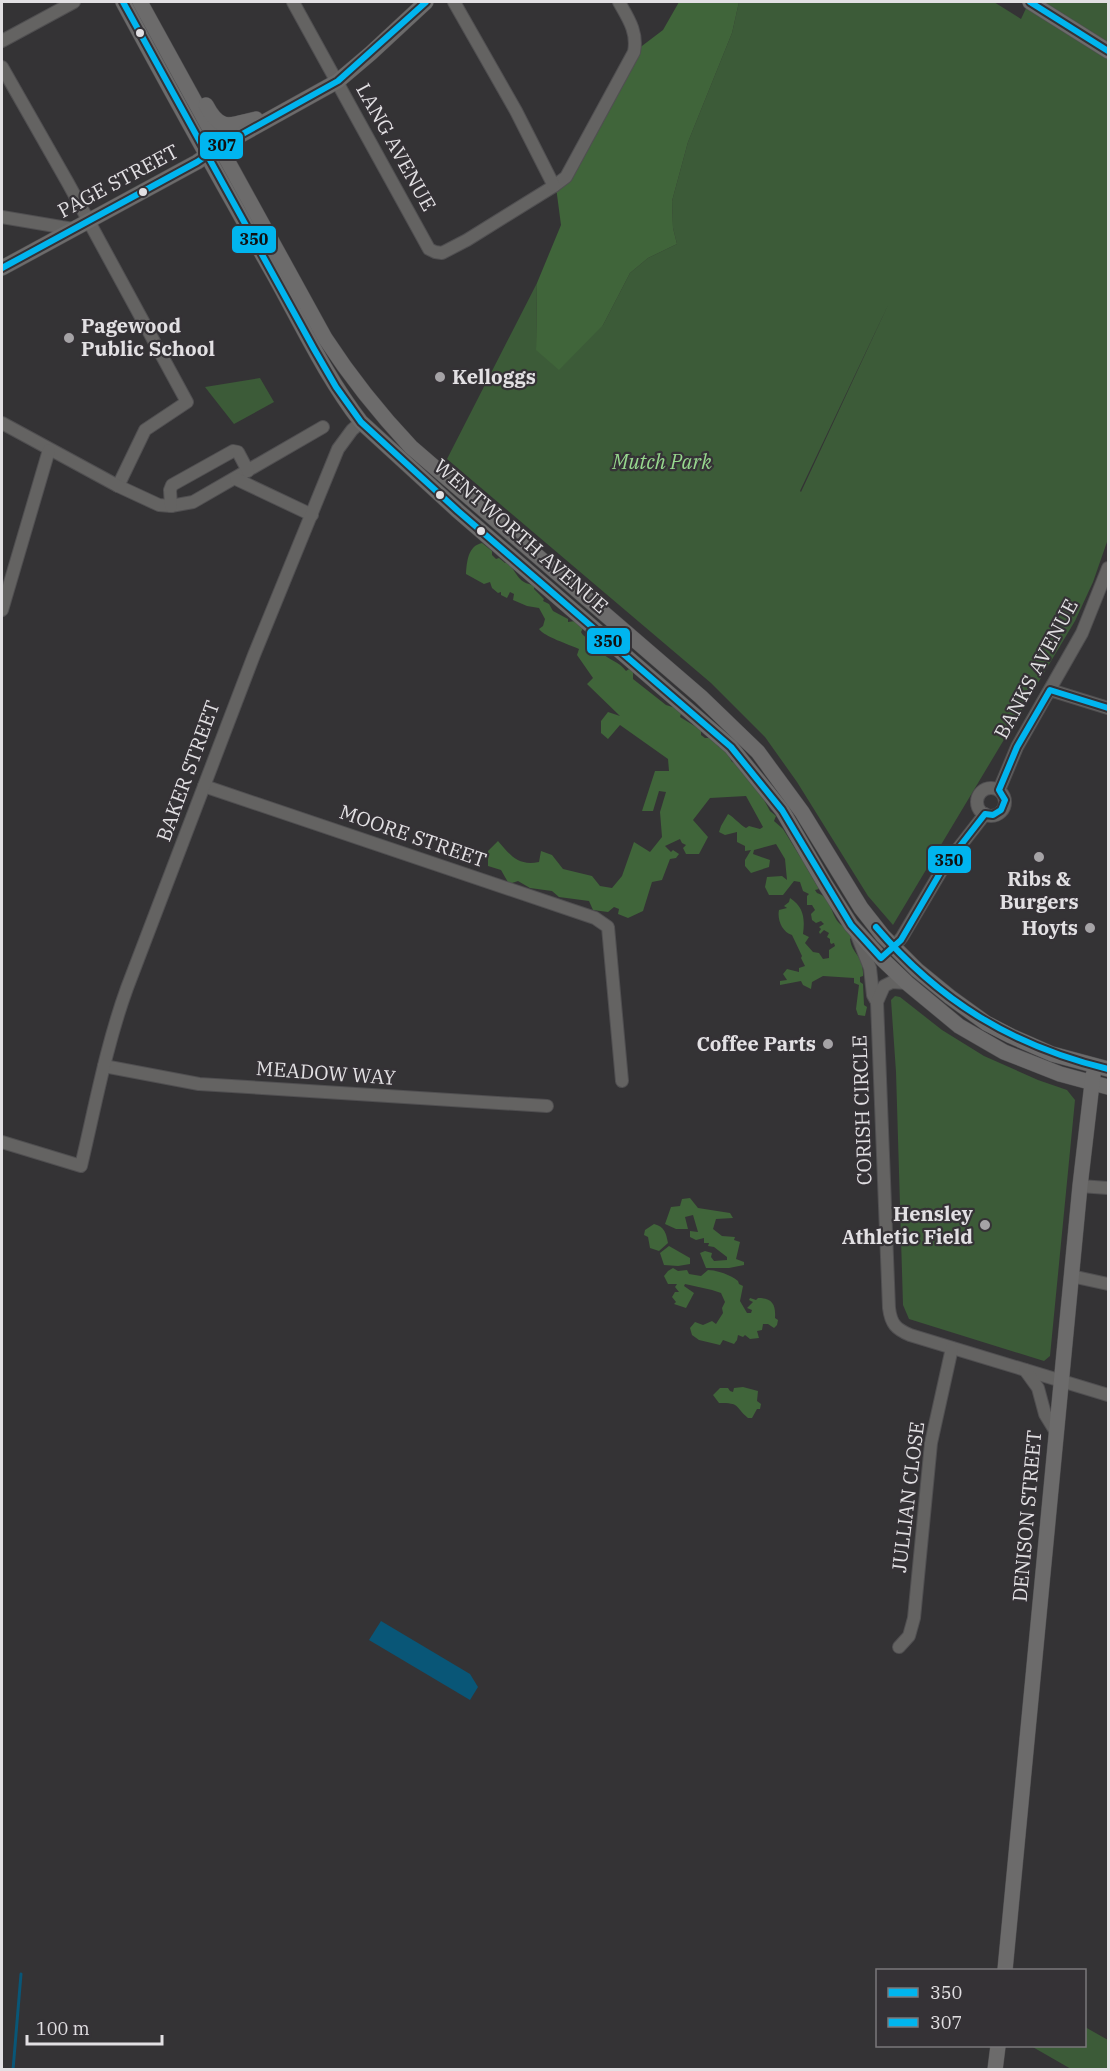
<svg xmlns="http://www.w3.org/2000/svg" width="1110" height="2071" font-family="'IBM Plex Serif',serif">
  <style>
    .green { fill: #3c5b38; fill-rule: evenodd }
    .forest { fill: #40653a }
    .water { fill: #095677 }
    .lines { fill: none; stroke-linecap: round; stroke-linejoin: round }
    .stream { stroke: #095677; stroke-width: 3 }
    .minor-casing { stroke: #504f51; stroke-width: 14 }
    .major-casing { stroke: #504f51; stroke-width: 16 }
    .minor { stroke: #646362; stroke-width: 12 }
    .major { stroke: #6c6b6b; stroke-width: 15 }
    .bus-1-casing { stroke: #353236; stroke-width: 10 }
    .bus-2-casing { stroke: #353236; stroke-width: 10 }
    .bus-1 { stroke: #00b5ef; stroke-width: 6 }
    .bus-2 { stroke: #00b5ef; stroke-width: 6 }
    .bus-dot { fill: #e2e0e3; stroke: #353236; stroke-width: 2 }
    .poi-dot { fill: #a5a3a6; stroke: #353236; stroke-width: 2 }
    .labels { text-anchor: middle; stroke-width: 4.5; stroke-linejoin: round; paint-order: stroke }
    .street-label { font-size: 20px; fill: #e2e0e3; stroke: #353236 }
    .poi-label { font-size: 20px; font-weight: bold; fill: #e2e0e3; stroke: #353236; text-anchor: end }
    .park-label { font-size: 20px; font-style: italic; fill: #97d88e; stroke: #353236 }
    .line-badge { stroke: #353236; stroke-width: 2 }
    .pale-badge-label { font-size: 16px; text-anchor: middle; font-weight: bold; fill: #111 }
  </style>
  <rect width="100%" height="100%" fill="#343335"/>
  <g class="green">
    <path d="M739,2H994L1021,19L1029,2H1108V539L1093,582L1075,621L893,925L868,896L797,782L765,737L711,683L447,459L537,283L536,350L603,325L630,273L648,258L677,244L673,228L672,201L688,142L732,33ZM889,303L801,492L800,491Z"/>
    <polygon points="260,378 274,402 234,424 205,387"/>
    <polygon points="895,996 900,997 942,1030 984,1056 1038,1080 1067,1090 1075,1100 1050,1356 1044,1361 909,1319 903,1305 896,1072 891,1000"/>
    <polygon points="1085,2027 1108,2040 1108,2069 1071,2069 1031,2046 1084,2046"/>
  </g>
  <g class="forest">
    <polygon points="679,2 739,2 732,33 688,142 672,201 673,228 677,244 648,258 630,273 603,325 559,370 536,350 537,283 561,225 556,187 634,52 663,30"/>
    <path d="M482,543L492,551V555L496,559L499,558L505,563L507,562C514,568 516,577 524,582C527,584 531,584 534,586V589L544,599L543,601L549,604L553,611L568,619V622L575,621L584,626L581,632C584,638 589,638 595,643C598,647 597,648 600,651C608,660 620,662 626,671L629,669L633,671V679L666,705L682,710L680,717L701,730V735L705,738H709L718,743L716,744L719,747L723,745L732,762L737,763L764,800L770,811L776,816L774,821L783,829L801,858L804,857L805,865L819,889L815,890L817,893C832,897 830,913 839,923C842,926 850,930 855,934L850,939C852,955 864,955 863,976L860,977V982L863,984L864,1005L867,1007L865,1016L858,1015L856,1009L859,985L854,983V978L823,976L812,982L811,989L803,985L801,981L780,985V981L787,980L783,974L787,969L799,972V968L805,966L801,958L802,956L792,935C782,932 777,919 779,910L787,908L784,906L789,902L790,898C804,907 805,919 803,934L809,937L805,943L813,952L819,953L823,959L829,958V950L835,946L834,943L831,944L830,942V939L827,937L829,933L824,930L820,934L819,932L821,929L819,927L824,924L821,921L816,923L812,920L811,914L815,910L812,905H807V896L809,894L803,891L800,882L794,881L783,895H769L765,887L767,877L782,876L787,880L785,859L776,844L754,850L753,854L770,860L769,867L751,873L745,866V860L751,850L745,851V846L737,842V832L725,835L719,832L721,826L728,814C735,818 739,824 746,828L749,826L760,829L763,827L746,796L710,798L693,820L708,837L699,854H686L683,848L686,845L682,843L680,839L665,846L671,852L673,850L679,854L676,858L670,859L662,880L652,882L643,911L628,918L618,914L619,909L614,907L608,912L593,910L589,901L559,897L552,891L530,888L518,881L509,884L501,870L488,866V851L498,841C511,856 518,866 539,862L541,851L552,855L563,869L592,876L600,886L612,888L622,876L634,842L650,852L662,837L660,812L666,792L659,791L653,811H642L655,771H669L668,759L620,725L608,739L601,733V721L608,712L620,716L587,684L593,678L577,655L579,649C568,644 545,637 539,629L543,626L545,619L539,608L527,606L513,600L514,594L510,592L507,598L501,595V592L498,593L492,588L490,582L484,584L466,574C467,561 468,546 482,543Z"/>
    <polygon points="690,1198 698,1208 730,1213 733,1218 716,1219 713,1229 722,1236 735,1237 734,1240 740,1242 736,1259 744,1262 744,1265 729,1268 706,1268 700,1253 705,1251 712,1253 711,1257 714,1261 727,1260 727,1257 714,1247 708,1246 709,1243 704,1243 704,1238 696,1240 690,1237 690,1231 698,1232 693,1215 685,1217 688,1229 676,1229 665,1224 671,1207 680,1206 682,1199"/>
    <path d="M654,1224C665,1227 666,1233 668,1243L659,1251L650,1248L648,1237L644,1235L645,1230Z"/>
    <polygon points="669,1246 690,1258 690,1264 678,1266 664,1265 660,1253"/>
    <path d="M673,1268L678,1271L687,1270L689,1274L701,1276L708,1270C717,1270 731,1275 738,1281L739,1284L743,1286L740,1301L747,1313H751L752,1310L747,1308L753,1302L749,1300L750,1298L756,1300L758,1298C772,1298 776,1304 775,1318L778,1320L777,1325L774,1328L768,1324H763L762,1330L757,1331L759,1338L750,1339L745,1335L743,1337L738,1335L737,1340L734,1344L723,1340L720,1345L699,1340L692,1335L690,1328L695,1322L703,1325L712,1321L716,1324L723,1313L722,1308L725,1302L721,1293L712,1290L685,1284L684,1286L694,1293L686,1308L674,1304L676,1302L672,1297L675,1292H679L675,1287L677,1284H668L664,1276L668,1271Z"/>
    <path d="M743,1387L758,1391L757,1401L761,1404L760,1409H757L752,1418H748C734,1406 741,1403 719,1403L713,1395L720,1388H728L730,1391L733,1392L734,1388Z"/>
  </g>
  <polygon class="water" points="381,1621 470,1674 478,1687 470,1700 369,1640"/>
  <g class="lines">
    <polyline class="stream" points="13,2070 21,1974"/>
    <g class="minor-casing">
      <g id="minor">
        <path d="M293,2L429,249L435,252L442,253L467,240L554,186L566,177L634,52C638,32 628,18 619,2"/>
        <polyline points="454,2 516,111 554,186"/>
        <polyline points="2,41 74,2"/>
        <polyline points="2,67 68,183 187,402 145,430 118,486"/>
        <polyline points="2,217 73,229"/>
        <polyline points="2,423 118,486 159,505 171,506 193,502 323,427"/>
        <polyline points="236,479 312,515"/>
        <polyline points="171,506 170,490 172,485 233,451 238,452 248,471"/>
        <polyline points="2,610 49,450"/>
        <polyline points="1050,690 1108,708"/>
        <polyline points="204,786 595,918 608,927 622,1081"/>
        <circle cx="991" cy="802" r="14"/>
        <polyline points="999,790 1017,747 1082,633 1108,568"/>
        <polyline points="857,935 870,968 873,995 877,1002"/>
        <polyline points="894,947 902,937 943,868 985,814"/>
        <path d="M907,983L892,982L884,986L877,1002L889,1308C891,1324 896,1329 910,1335L1108,1395"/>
        <polyline points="104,1066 199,1084 547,1106"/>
        <path d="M2,1142L81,1166C95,1107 106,1046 127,988L254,655L338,449L352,430L361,422"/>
        <polyline points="1080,1186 1108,1188"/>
        <polyline points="1071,1276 1108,1284"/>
        <polyline points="1025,1370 1038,1388 1045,1414 1056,1432"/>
        <polyline points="899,1647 909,1636 914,1618 931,1443 952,1348"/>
      </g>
    </g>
    <g class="major-casing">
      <g id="major">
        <path d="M123,2C172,93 222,183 273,273C301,323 326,377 361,422L458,511L731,747L782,810L825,884L851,925L881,958L907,983L959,1026L1004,1052L1060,1074L1108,1087"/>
        <path d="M140,2L325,338C351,378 379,413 411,447L701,697L758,752L802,812L861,908L883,936L917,970L950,997L986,1023L1011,1036L1052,1054L1108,1069"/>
        <polyline points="1030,2 1108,51"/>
        <path d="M206,105C221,134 232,124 256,119"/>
        <polyline points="2,268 197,162 221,146 338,81 371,53 426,2"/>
        <polyline points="1005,1970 1080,1186 1093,1075"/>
        <polyline points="995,2070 998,2046"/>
      </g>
    </g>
    <use href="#minor" class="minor"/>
    <use href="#major" class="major"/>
    <g class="bus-1-casing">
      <g id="bus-1">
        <polyline points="123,2 314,349 336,387 361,422 458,511 731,747 782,810 851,925 881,958 901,940 943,868 985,814 993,815 1001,810 1005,800 999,790 1017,747 1050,690 1108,708"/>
        <path d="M876,927C940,1002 1013,1046 1108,1069"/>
      </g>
    </g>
    <g class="bus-2-casing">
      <g id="bus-2">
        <polyline points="1030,2 1108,51"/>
        <polyline points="2,268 197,162 221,146 338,81 426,2"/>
      </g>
    </g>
    <use href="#bus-1" class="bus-1"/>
    <use href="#bus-2" class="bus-2"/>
  </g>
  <g class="bus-dot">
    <circle cx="140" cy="33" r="5"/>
    <circle cx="143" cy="192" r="5"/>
    <circle cx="440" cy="495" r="5"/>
    <circle cx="481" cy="531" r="5"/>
  </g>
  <g class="poi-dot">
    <circle cx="69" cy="338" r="6"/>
    <circle cx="440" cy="377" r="6"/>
    <circle cx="1039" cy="857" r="6"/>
    <circle cx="1090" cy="928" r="6"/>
    <circle cx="828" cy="1044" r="6"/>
    <circle cx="985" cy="1225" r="6"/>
  </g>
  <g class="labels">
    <g class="street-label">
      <text transform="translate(396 147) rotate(61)" y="7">LANG AVENUE</text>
      <text transform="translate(118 181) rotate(-28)" y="7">PAGE STREET</text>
      <text transform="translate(521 536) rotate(41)" y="7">WENTWORTH AVENUE</text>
      <text transform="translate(1036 669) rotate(-62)" y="7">BANKS AVENUE</text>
      <text transform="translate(188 771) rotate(-70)" y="7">BAKER STREET</text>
      <text transform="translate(413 836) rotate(19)" y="7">MOORE STREET</text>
      <text transform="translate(326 1073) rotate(4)" y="7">MEADOW WAY</text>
      <text transform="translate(862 1110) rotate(-92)" y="7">CORISH CIRCLE</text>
      <text transform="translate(908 1497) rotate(-83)" y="7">JULLIAN CLOSE</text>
      <text transform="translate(1027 1516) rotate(-85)" y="7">DENISON STREET</text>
    </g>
    <g class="poi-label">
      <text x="81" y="333" text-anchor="start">Pagewood<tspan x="81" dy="23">Public School</tspan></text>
      <text x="452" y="384" text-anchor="start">Kelloggs</text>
      <text x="1039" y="886" text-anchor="middle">Ribs &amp;<tspan x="1039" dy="23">Burgers</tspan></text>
      <text x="1078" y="935">Hoyts</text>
      <text x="816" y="1051">Coffee Parts</text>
      <text x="973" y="1221">Hensley<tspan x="973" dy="23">Athletic Field</tspan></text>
    </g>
    <g class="park-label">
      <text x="662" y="469">Mutch Park</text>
    </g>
  </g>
  <g class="line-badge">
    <rect x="199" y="131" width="45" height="29" rx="6" fill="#00b5ef"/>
    <rect x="231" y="225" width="46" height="29" rx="6" fill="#00b5ef"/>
    <rect x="586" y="627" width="45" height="28" rx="6" fill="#00b5ef"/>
    <rect x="927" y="845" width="45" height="29" rx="6" fill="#00b5ef"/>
  </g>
  <g class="pale-badge-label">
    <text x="222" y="151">307</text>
    <text x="254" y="245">350</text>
    <text x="608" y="647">350</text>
    <text x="949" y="866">350</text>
  </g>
  <rect width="1110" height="2071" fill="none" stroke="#e2e0e3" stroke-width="6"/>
  <rect x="876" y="1969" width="210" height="78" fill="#353236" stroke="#7a787b" stroke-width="1.5"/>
  <rect x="888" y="1988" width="30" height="9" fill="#00b5ef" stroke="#7a787b" stroke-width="1.5"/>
  <text x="930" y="1999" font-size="18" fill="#e2e0e3">350</text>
  <rect x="888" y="2018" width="30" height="9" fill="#00b5ef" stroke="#7a787b" stroke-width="1.5"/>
  <text x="930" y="2029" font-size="18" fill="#e2e0e3">307</text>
  <path d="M27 2035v9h135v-9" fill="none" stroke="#e2e0e3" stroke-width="3"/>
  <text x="36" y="2035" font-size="18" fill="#e2e0e3" stroke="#353236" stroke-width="4.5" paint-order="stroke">100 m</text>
</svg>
